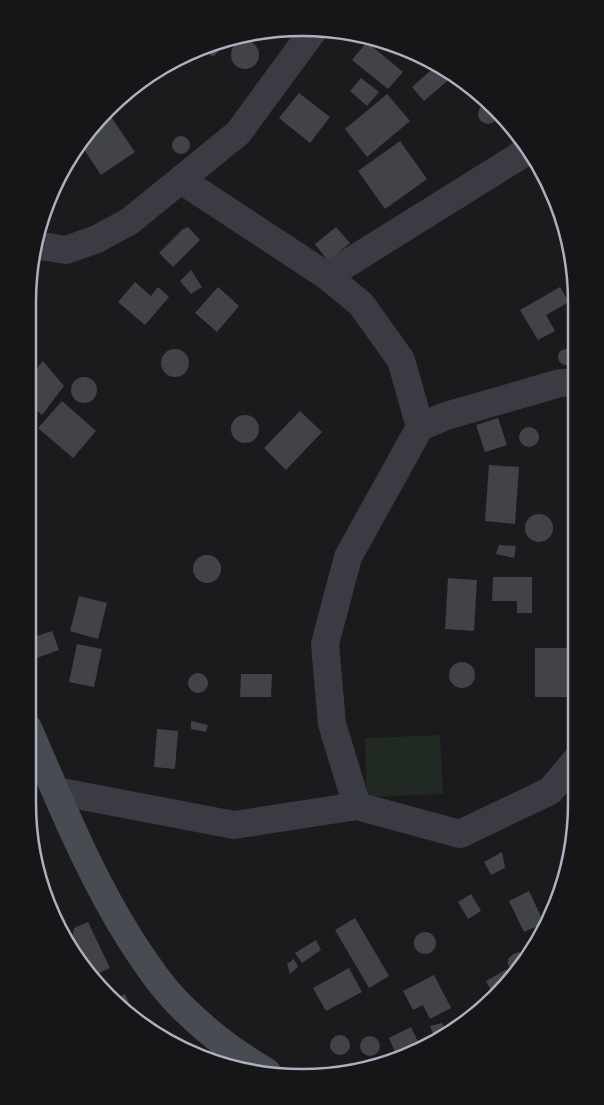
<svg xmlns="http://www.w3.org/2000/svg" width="604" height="1105" font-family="Lato,sans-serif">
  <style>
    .green { fill: #202922 }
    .building { fill: #424348 }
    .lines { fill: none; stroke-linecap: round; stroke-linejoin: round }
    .street { stroke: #3b3c43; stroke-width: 28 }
    .secondary { stroke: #494b53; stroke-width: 28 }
    .rim { fill: none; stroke: #acb1be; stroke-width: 2.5 }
  </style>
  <rect width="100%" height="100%" fill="#1b1b1e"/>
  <polygon class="green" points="440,735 443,794 367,797 365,738"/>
  <g class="building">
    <polygon points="231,37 213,57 205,50"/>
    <circle cx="245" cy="55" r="14"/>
    <polygon points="367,42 403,72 388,89 352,60"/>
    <polygon points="438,64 454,75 424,101 412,87"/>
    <polygon points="361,78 379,92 367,106 350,91"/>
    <polygon points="299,93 330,117 310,143 279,118"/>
    <polygon points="387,94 410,121 367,157 345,129"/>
    <circle cx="488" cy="114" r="10"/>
    <polygon points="109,114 135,152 101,175 81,145"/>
    <circle cx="181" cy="145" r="9"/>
    <polygon points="400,141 427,179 385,209 358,171"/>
    <polygon points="188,227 200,240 173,267 159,253 183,229"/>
    <polygon points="336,227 350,243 328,261 315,244"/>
    <polygon points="191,270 202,287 191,294 180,281"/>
    <polygon points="135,282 151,296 158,287 169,297 145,325 118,302"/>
    <polygon points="218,287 239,306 217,332 195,313"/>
    <polygon points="560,287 569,302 546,315 555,331 538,340 520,310"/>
    <circle cx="175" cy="363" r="14"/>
    <circle cx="566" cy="357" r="8"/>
    <polygon points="43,361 64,386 42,415 28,403 28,379"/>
    <circle cx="84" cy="390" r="13"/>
    <polygon points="62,401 96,431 73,458 38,428"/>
    <polygon points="300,411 322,432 286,470 264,448"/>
    <circle cx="245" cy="429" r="14"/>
    <polygon points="498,418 507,445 485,452 476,425"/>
    <circle cx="529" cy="437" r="10"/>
    <polygon points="489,465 519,467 515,524 485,521"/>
    <circle cx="539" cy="528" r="14"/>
    <polygon points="499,545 516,546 514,558 496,554"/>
    <circle cx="207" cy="569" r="14"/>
    <polygon points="493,577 532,577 532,613 517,613 517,601 492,601"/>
    <polygon points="448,578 477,580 474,631 445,629"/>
    <polygon points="79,596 107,603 98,639 70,631"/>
    <polygon points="52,631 59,650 34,659 28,639"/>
    <polygon points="77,644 102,649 94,687 69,682"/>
    <rect x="535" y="648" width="33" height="49"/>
    <circle cx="462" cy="675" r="13"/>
    <circle cx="198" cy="683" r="10"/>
    <polygon points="241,674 272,674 271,697 240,697"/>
    <polygon points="191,721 208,725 206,732 191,729"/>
    <polygon points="157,729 178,731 175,769 154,767"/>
    <polygon points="502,852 505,868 491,875 484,862"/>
    <polygon points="529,891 544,923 524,932 509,901"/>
    <polygon points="471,894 481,911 468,919 458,902"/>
    <polygon points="355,918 389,976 369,988 335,930"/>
    <polygon points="88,922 110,968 91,977 84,970 69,941 72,939 74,928"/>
    <circle cx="425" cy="943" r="11"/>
    <polygon points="316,940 321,950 302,963 295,953"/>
    <polygon points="519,952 526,957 514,971 508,965 508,959 513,954"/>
    <polygon points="294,959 298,967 290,974 287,964"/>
    <polygon points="349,968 362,992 326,1011 313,988"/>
    <polygon points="507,969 510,976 494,996 486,981"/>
    <polygon points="434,975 451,1008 430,1019 423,1005 413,1010 403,991"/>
    <polygon points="125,994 136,1019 115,999"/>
    <polygon points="442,1023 447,1032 435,1039 430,1026"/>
    <polygon points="411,1027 421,1048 407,1056 398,1059 389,1038"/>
    <circle cx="340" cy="1045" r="10"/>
    <circle cx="370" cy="1046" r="10"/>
  </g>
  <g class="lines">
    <g class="street">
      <polyline points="181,180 327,276 361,304 401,360 420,427 348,557 325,644 332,724 357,806"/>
      <polyline points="35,245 66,250 97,239 130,221 238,133 313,31"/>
      <polyline points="327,276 524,153"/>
      <polyline points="420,427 446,416 560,383 575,383"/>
      <polyline points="56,791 234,825 357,806 460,834 550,791 576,760"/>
    </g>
    <path class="secondary" d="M28,728C60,801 89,875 132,942C147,965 163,989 183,1008C208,1033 236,1054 267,1072"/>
  </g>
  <path d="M0 0H604V1105H0ZM302 36H302A266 266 0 0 1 568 302V803A266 266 0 0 1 302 1069H302A266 266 0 0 1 36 803V302A266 266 0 0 1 302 36Z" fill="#161619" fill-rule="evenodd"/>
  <path class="rim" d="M302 36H302A266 266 0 0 1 568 302V803A266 266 0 0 1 302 1069H302A266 266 0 0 1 36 803V302A266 266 0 0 1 302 36Z"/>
</svg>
